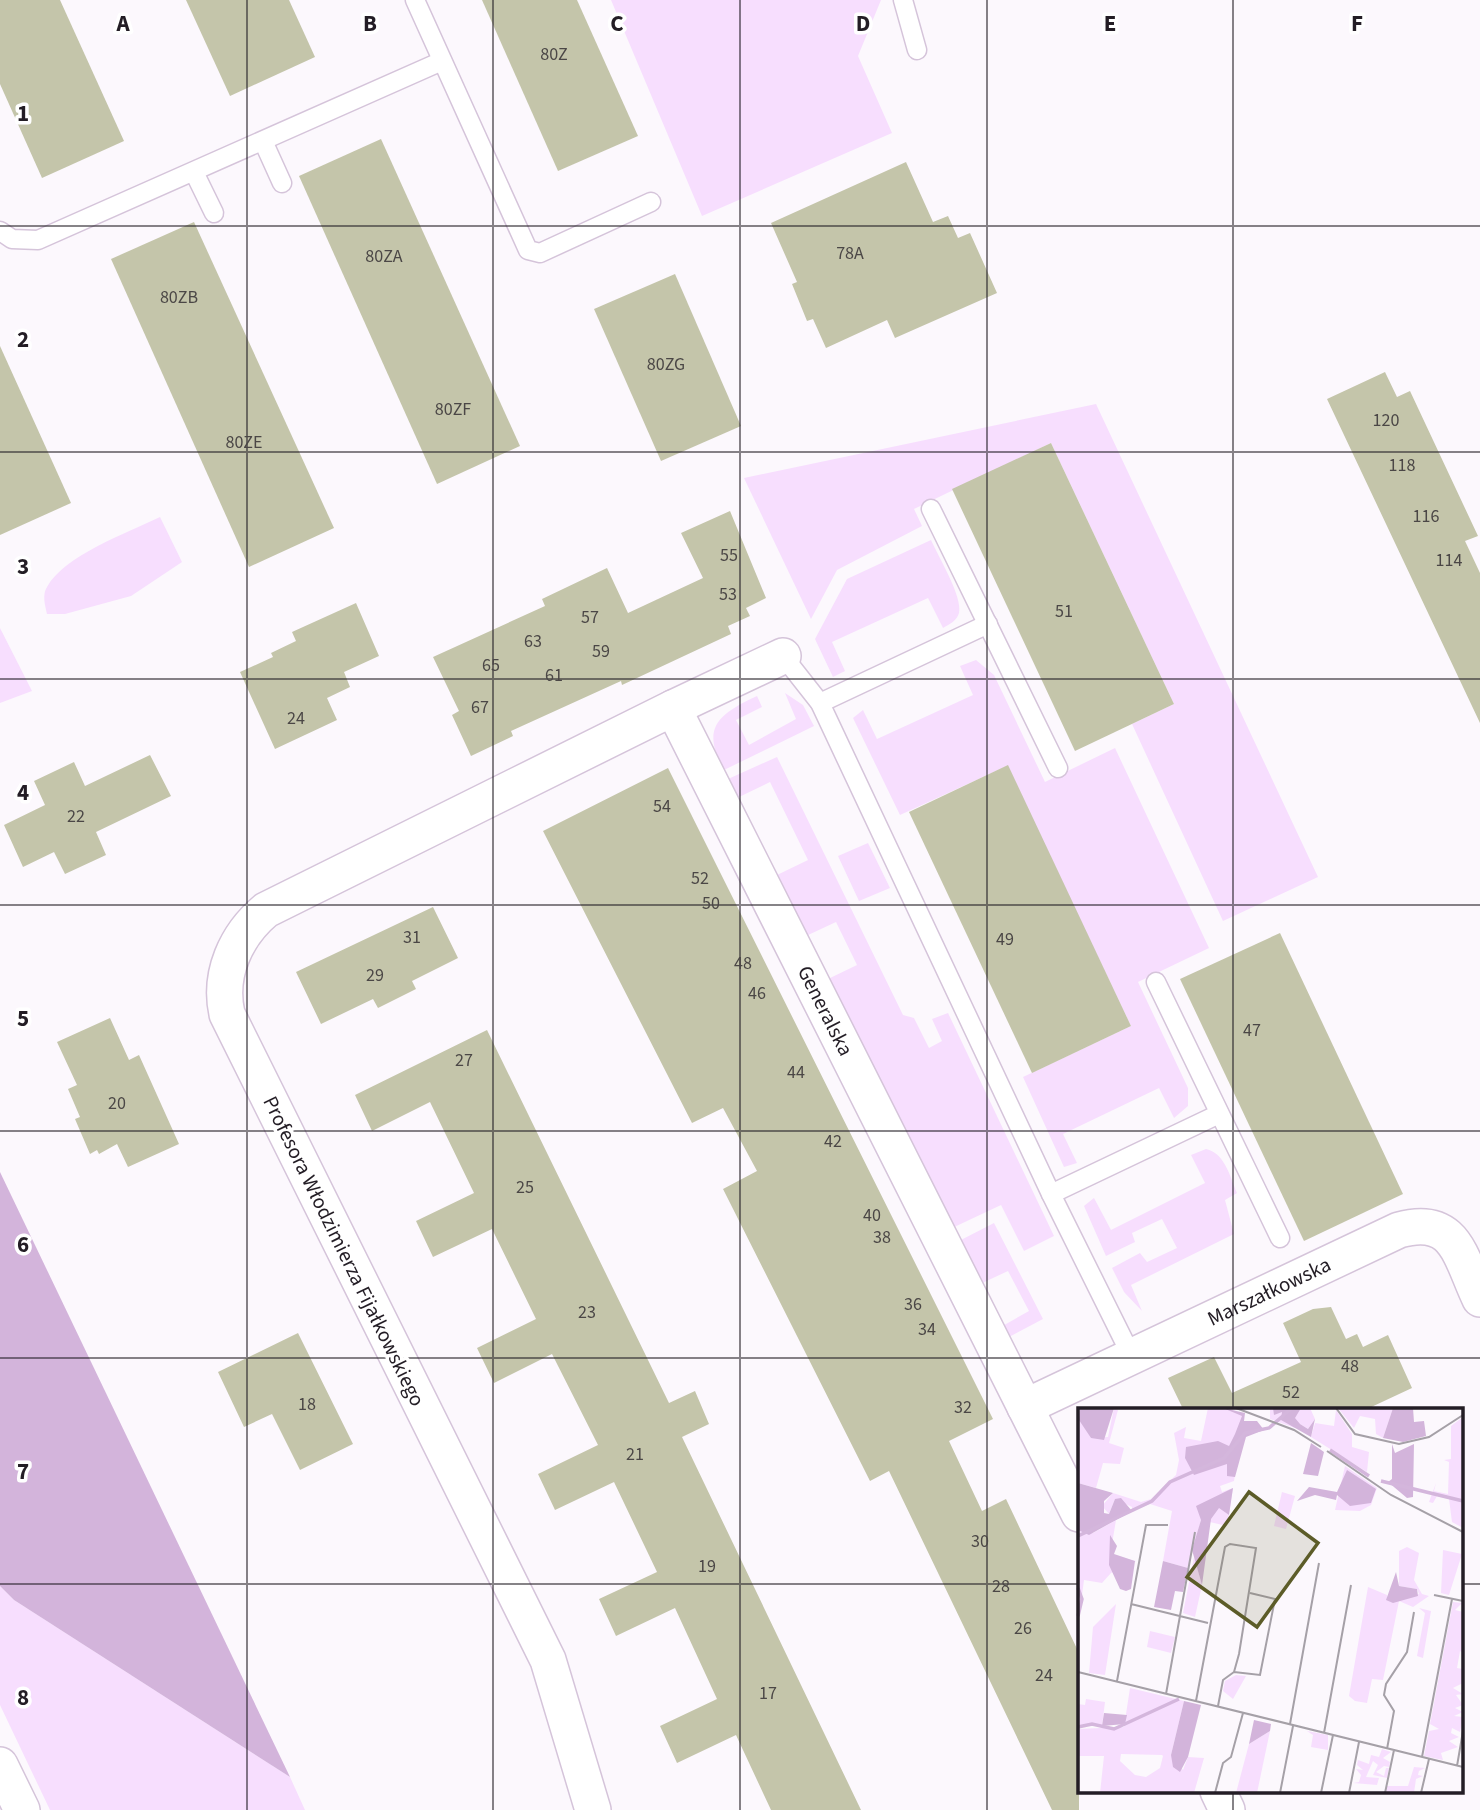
<svg xmlns="http://www.w3.org/2000/svg" width="1480" height="1810" font-family="'Source Sans 3',sans-serif">
  <style>
    .green { fill: #f7defe }
    .forest { fill: #d3b4db }
    .building { fill: #c4c5aa }
    .lines { fill: none; stroke-linecap: round; stroke-linejoin: round }
    .lane-casing { stroke: #d5c4da; stroke-width: 21 }
    .street-casing { stroke: #d5c4da; stroke-width: 38 }
    .lane { stroke: #fff; stroke-width: 18 }
    .street { stroke: #fff; stroke-width: 35 }
    .grid { fill: none; stroke: #231d25; stroke-width: 2; stroke-opacity: 0.55 }
    .labels { text-anchor: middle; stroke-width: 7; stroke-linejoin: round; paint-order: stroke }
    .number-label { font-size: 18px; fill: #4b4746 }
    .street-label { font-size: 21px; fill: #231d25; stroke: #fff }
    .inset-river { fill: none; stroke: #d4b6dc; stroke-width: 3.5 }
    .inset-road { fill: none; stroke: #a5a0a7; stroke-width: 2 }
    .view { fill: #5c5c28; fill-opacity: 0.15; stroke: #5c5c28; stroke-width: 3.5 }
    .inset-edge { fill: none; stroke: #231d25; stroke-width: 3.5 }
    .grid-label { font-size: 23px; text-anchor: middle; font-weight: bold; fill: #231d25; stroke: #fff; stroke-width: 7; stroke-linejoin: round; paint-order: stroke }
  </style>
  <rect width="100%" height="100%" fill="#fcf8fd"/>
  <g class="green">
    <polygon points="611,0 881,0 858,56 892,133 702,216"/>
    <polygon points="1096,404 1318,877 1223,921 1132,724 1174,704 1051,443 914,509 922,526 837,570 811,619 744,478"/>
    <path d="M160,517L182,562L131,596L65,614H47C45,605 42,595 47,587C65,555 127,533 160,517Z"/>
    <path d="M931,540C938,556 963,597 959,613C957,621 948,625 943,628L928,598L832,642L845,671L833,677L815,639L847,579Z"/>
    <polygon points="0,628 32,691 0,703"/>
    <polygon points="976,660 994,675 1045,782 1115,748 1209,948 1138,982 1188,1088 1188,1106 1174,1118 1159,1088 1063,1134 1077,1163 1064,1167 1023,1077 1131,1026 1007,766 900,815 853,718 863,710 877,739 973,695 960,666"/>
    <path d="M785,693L803,705L814,726L724,770C700,727 719,714 757,696L762,707L736,720L749,745L796,719Z"/>
    <polygon points="777,757 903,1015 914,1018 929,1048 942,1041 932,1019 948,1013 1054,1236 1024,1251 1001,1205 950,1229 828,979 857,965 836,922 806,936 777,875 808,860 770,782 737,798 728,779"/>
    <polygon points="868,843 890,888 859,901 838,856"/>
    <path d="M1206,1149C1225,1153 1230,1177 1237,1193L1225,1200L1234,1234L1131,1285L1142,1311L1124,1292L1112,1268L1140,1253L1147,1262L1177,1248L1162,1219L1132,1233L1135,1242L1106,1256L1084,1206L1094,1198L1111,1230L1205,1183L1191,1155Z"/>
    <polygon points="994,1223 1043,1319 1005,1339 999,1328 1029,1311 1008,1271 978,1285 957,1242"/>
    <polygon points="0,1586 14,1600 290,1777 305,1810 50,1810 0,1705"/>
  </g>
  <polygon class="forest" points="0,1172 290,1777 14,1600 0,1586"/>
  <g class="building">
    <polygon points="0,0 60,0 124,141 42,178 0,84"/>
    <polygon points="186,0 289,0 315,57 230,96"/>
    <polygon points="482,0 577,0 638,136 558,171"/>
    <polygon points="381,139 520,446 437,484 299,176"/>
    <polygon points="906,162 933,222 948,216 958,238 970,233 997,293 895,338 887,320 826,348 813,319 807,321 792,284 797,282 771,223"/>
    <polygon points="194,222 334,528 249,567 111,259"/>
    <polygon points="675,274 741,426 661,461 594,309"/>
    <polygon points="0,346 71,503 0,535"/>
    <polygon points="1385,372 1397,397 1410,391 1478,536 1465,541 1480,573 1480,723 1327,399"/>
    <polygon points="1051,443 1174,704 1075,751 952,489"/>
    <polygon points="730,511 766,598 746,608 750,616 728,626 731,634 622,685 621,681 511,731 513,736 471,756 452,715 459,711 433,657 545,606 542,599 607,568 628,613 703,578 681,533"/>
    <polygon points="356,603 379,656 344,672 350,687 327,698 337,720 275,749 240,672 273,657 271,653 296,641 292,632"/>
    <polygon points="150,755 171,796 96,832 106,855 65,874 54,852 23,867 4,825 45,805 34,781 74,762 85,786"/>
    <polygon points="1008,765 1131,1026 1032,1073 909,812"/>
    <polygon points="668,768 993,1419 949,1441 982,1511 1006,1499 1079,1653 1079,1810 1052,1810 889,1471 870,1481 723,1189 757,1171 723,1108 692,1123 543,831"/>
    <polygon points="433,907 458,958 412,981 416,989 378,1008 373,999 321,1024 296,972"/>
    <polygon points="1280,933 1403,1194 1304,1241 1180,979"/>
    <polygon points="110,1018 129,1060 139,1055 179,1144 128,1167 117,1144 99,1154 97,1150 90,1154 75,1119 80,1117 68,1089 77,1085 57,1042"/>
    <polygon points="487,1030 669,1403 695,1391 709,1424 682,1437 861,1810 771,1810 736,1735 677,1763 660,1726 717,1699 675,1608 616,1636 599,1599 657,1572 614,1482 555,1510 538,1474 598,1445 552,1354 494,1383 477,1348 536,1319 492,1229 433,1257 416,1221 474,1193 430,1102 372,1131 355,1095"/>
    <polygon points="1331,1307 1346,1339 1357,1334 1363,1347 1388,1335 1412,1388 1367,1409 1183,1409 1168,1378 1214,1357 1232,1393 1301,1362 1283,1323 1313,1309"/>
    <polygon points="298,1333 353,1444 300,1470 272,1414 244,1427 218,1372"/>
  </g>
  <g class="lines">
    <g class="lane-casing">
      <g id="lane">
        <polyline points="415,0 528,250 540,253 651,202"/>
        <polyline points="903,0 917,50"/>
        <polyline points="263,141 282,183"/>
        <polyline points="194,172 214,213"/>
        <polyline points="0,231 12,239 38,240 442,61"/>
        <polyline points="931,509 1058,768"/>
        <polyline points="783,656 820,703 1051,1194 1132,1357"/>
        <polyline points="820,703 988,624"/>
        <polyline points="1156,982 1280,1238"/>
        <polyline points="1051,1194 1219,1114"/>
      </g>
    </g>
    <g class="street-casing">
      <g id="street">
        <polyline points="673,708 783,656"/>
        <path id="s1" d="M1025,1407L1399,1230C1456,1214 1460,1257 1480,1299"/>
        <polyline points="0,1765 22,1810"/>
        <polyline points="1218,1791 1227,1810"/>
        <path id="s2" d="M593,1810L548,1660L227,1014C218,974 236,935 266,910L673,708L1079,1514"/>
      </g>
    </g>
    <use href="#lane" class="lane"/>
    <use href="#street" class="street"/>
  </g>
  <path class="grid" d="M247,0V1810M493,0V1810M740,0V1810M987,0V1810M1233,0V1409M0,226H1480M0,452H1480M0,679H1480M0,905H1480M0,1131H1480M0,1358H1480M0,1584H1079M1461,1584H1480M1233,1791V1810"/>
  <g class="labels">
    <g class="number-label">
      <text x="554" y="60">80Z</text>
      <text x="850" y="259">78A</text>
      <text x="384" y="262">80ZA</text>
      <text x="179" y="303">80ZB</text>
      <text x="666" y="370">80ZG</text>
      <text x="453" y="415">80ZF</text>
      <text x="1386" y="426">120</text>
      <text x="244" y="448">80ZE</text>
      <text x="1402" y="471">118</text>
      <text x="1426" y="522">116</text>
      <text x="729" y="561">55</text>
      <text x="1449" y="566">114</text>
      <text x="728" y="600">53</text>
      <text x="1064" y="617">51</text>
      <text x="590" y="623">57</text>
      <text x="533" y="647">63</text>
      <text x="601" y="657">59</text>
      <text x="491" y="671">65</text>
      <text x="554" y="681">61</text>
      <text x="480" y="713">67</text>
      <text x="296" y="724">24</text>
      <text x="662" y="812">54</text>
      <text x="76" y="822">22</text>
      <text x="700" y="884">52</text>
      <text x="711" y="909">50</text>
      <text x="412" y="943">31</text>
      <text x="1005" y="945">49</text>
      <text x="743" y="969">48</text>
      <text x="375" y="981">29</text>
      <text x="757" y="999">46</text>
      <text x="1252" y="1036">47</text>
      <text x="464" y="1066">27</text>
      <text x="796" y="1078">44</text>
      <text x="117" y="1109">20</text>
      <text x="833" y="1147">42</text>
      <text x="525" y="1193">25</text>
      <text x="872" y="1221">40</text>
      <text x="882" y="1243">38</text>
      <text x="913" y="1310">36</text>
      <text x="587" y="1318">23</text>
      <text x="927" y="1335">34</text>
      <text x="1350" y="1372">48</text>
      <text x="1291" y="1398">52</text>
      <text x="307" y="1410">18</text>
      <text x="963" y="1413">32</text>
      <text x="635" y="1460">21</text>
      <text x="980" y="1547">30</text>
      <text x="707" y="1572">19</text>
      <text x="1001" y="1592">28</text>
      <text x="1023" y="1634">26</text>
      <text x="1044" y="1681">24</text>
      <text x="768" y="1699">17</text>
    </g>
    <g class="street-label">
      <text dy="7" stroke="none"><textPath href="#s2" startOffset="1788">Generalska</textPath></text>
      <text transform="translate(344 1251) rotate(64)" y="7">Profesora Włodzimierza Fijałkowskiego</text>
      <text dy="7" stroke="none"><textPath href="#s1" startOffset="270">Marszałkowska</textPath></text>
    </g>
  </g>
  <g transform="translate(1078 1408)">
    <rect width="385" height="385" fill="#fcf8fd"/>
    <path d="M0,0L13,30L30,29L36,0L40,2L31,35L46,40L42,56L25,55L18,80L0,75ZM130,0H151L166,7L156,73L142,78L144,84L155,80L149,118L123,112L110,160L85,153L94,103L72,96L54,103V99L37,91L31,106L24,98L35,85L63,94L73,91L98,67L101,52L96,25L108,19L106,30L123,33ZM192,0H232L237,11L230,21L222,16L217,20L192,11ZM260,0H315L305,30L298,26L297,11L282,8L276,20ZM258,2L274,26V39L291,44L289,64L233,29L237,15L256,18ZM385,9V120L374,114L371,91L359,88L355,95L351,94L358,75L356,83L370,86L371,54L366,52L373,51V18ZM267,58L299,80L293,97L282,103L257,102ZM204,84L217,88L208,121L196,118ZM38,112L32,148L58,153L33,165L24,175L6,172L0,218V122L15,125ZM329,139L341,145L336,172L344,186L351,188L335,199L321,193L305,272L294,271L289,295L277,293L271,288L290,179L309,187V192L341,186L339,181L321,178V143ZM365,142L384,146L371,187L363,185ZM116,149L124,177L117,209L105,205ZM375,194L384,195L377,202L385,204V245L382,243L379,260L385,261V275L375,280L385,286L378,287L385,297L377,300L385,304L376,308L385,309L382,324L374,320L373,325L381,329L371,333L380,339L363,345L365,352L346,348L351,323L361,321L352,316ZM38,196L27,267L11,265L15,219ZM341,200L353,203L345,250L339,248L347,205ZM72,223L97,229L93,245L69,239ZM158,267L168,268L155,291L145,283L147,273ZM52,280L106,293L93,347L105,362L110,349L126,350L116,385H22L26,348H0V321L46,319ZM43,346L84,347L85,348L82,360L68,369L57,367L42,353ZM8,291L27,294L24,318L0,317V296L7,297ZM192,323L179,385H158L171,336ZM229,323L250,327V342L233,339L235,327ZM304,341L313,344L305,350L312,354L311,359L306,358L298,364L306,368L308,360H311L309,370L295,367L300,357L295,353L288,369L301,370L299,377L275,375L281,374L283,367L278,361L285,362L279,357L280,352L291,356L293,347L301,349ZM336,359L347,360L341,363L340,367L345,368L338,371L336,385H308L309,378H330Z" fill="#f7defe" fill-rule="evenodd"/>
    <path d="M2,0H36L26,32L13,30L1,12ZM145,0L167,5L166,13H179L186,22L168,29L157,69L149,68V56L116,67L107,50L108,39L140,33L151,38L157,26L164,8ZM195,0H223L217,10L222,16L230,21L237,11L233,29L203,12L204,4L196,7ZM315,0H335L336,14L346,13L348,28L325,34L305,30ZM233,35L246,44L240,68L225,66ZM314,36L317,45L336,36L335,89L329,90L310,74L314,71ZM269,62L298,81L293,95L272,98L259,87L258,92L237,87L219,93L231,79L259,84ZM0,75L35,85L26,93V105L31,106L37,91L43,90L54,103L11,127L0,122ZM155,80L151,107L141,100L133,111L124,177L114,142L123,112L118,98ZM32,127L39,138L36,146L57,153L53,181L48,183L42,181L31,157ZM85,153L110,160L105,184L97,183L93,202L76,199ZM318,164L321,178L339,181L340,188L315,195L308,192ZM106,293L123,297L110,349L102,364L95,359L93,347ZM26,305L49,307L47,316L24,318ZM176,312L193,316L192,323L171,336Z" fill="#d3b4db"/>
    <path class="inset-river" d="M252,42L291,68M303,73L385,93M0,128L74,93L92,74L146,50L167,25L191,20L214,0M0,180L4,191L0,208M0,319L14,316L36,321L101,291"/>
    <path class="inset-road" d="M158,0L216,22L243,39M258,0L277,26L321,36L351,29L385,7M249,43L313,87L385,124M356,187L385,193M53,196L130,215M0,264L385,359M156,264L182,267L197,191L172,185M39,273L68,117H90M88,286L117,124M118,293L147,139L152,136L178,140L161,246L156,264L145,272L140,298M212,316L241,155M246,325L273,177M309,341L316,303L306,287L308,276L329,244L336,204M344,349L374,191M379,358L385,323M137,385L145,355L153,349L165,305M202,385L215,318M243,385L255,327M271,385L281,334M307,385L316,342M343,385L351,351"/>
    <path class="view" d="M171,84L240,135L179,219L109,169Z"/>
    <rect width="385" height="385" class="inset-edge"/>
  </g>
  <g class="grid-label">
    <text x="123" y="31">A</text>
    <text x="370" y="31">B</text>
    <text x="617" y="31">C</text>
    <text x="863" y="31">D</text>
    <text x="1110" y="31">E</text>
    <text x="1357" y="31">F</text>
    <text x="23" y="121">1</text>
    <text x="23" y="347">2</text>
    <text x="23" y="574">3</text>
    <text x="23" y="800">4</text>
    <text x="23" y="1026">5</text>
    <text x="23" y="1252">6</text>
    <text x="23" y="1479">7</text>
    <text x="23" y="1705">8</text>
  </g>
</svg>
